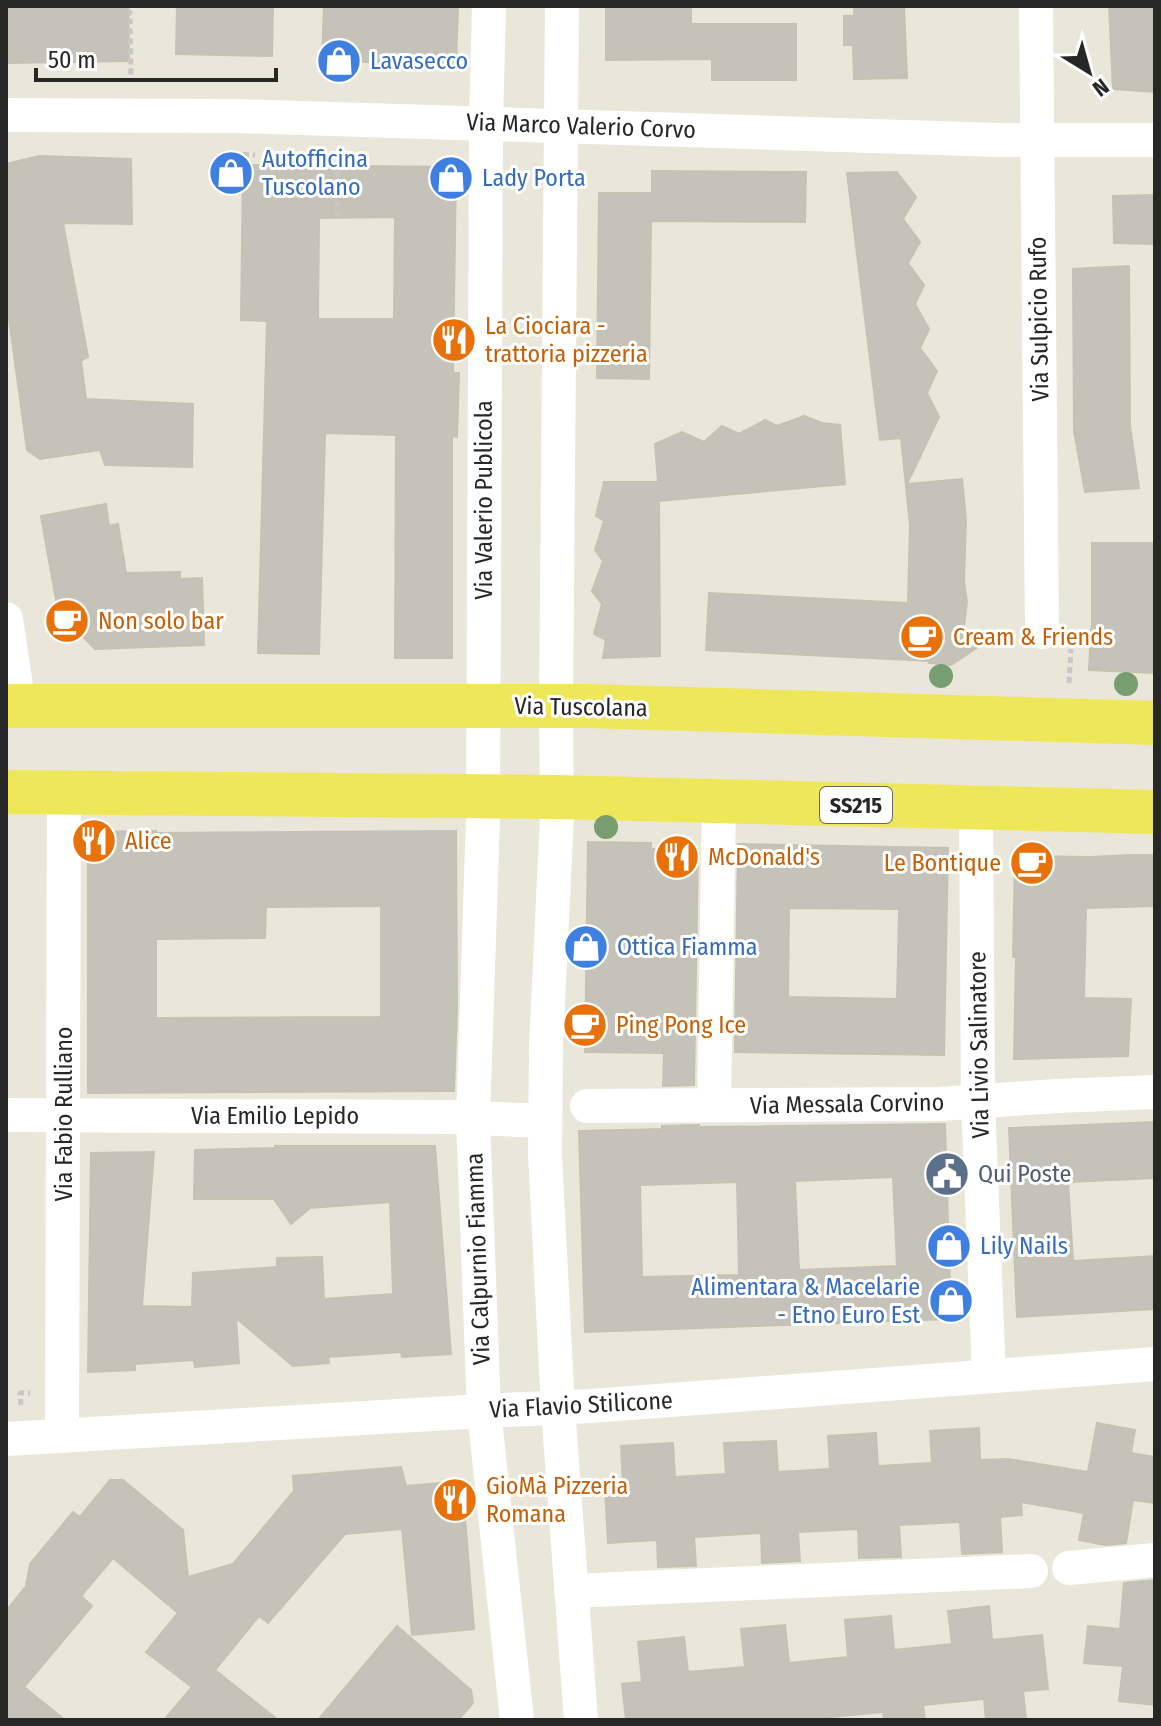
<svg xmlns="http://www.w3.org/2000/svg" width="1161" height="1726" font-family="'Fira Sans Condensed',sans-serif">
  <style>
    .building { fill: #c5c2b9; stroke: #c5c2b3; stroke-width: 2; fill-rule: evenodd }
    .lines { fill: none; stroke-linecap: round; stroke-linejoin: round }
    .path { stroke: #c7c7c7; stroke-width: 5; stroke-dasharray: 6 4; stroke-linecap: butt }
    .street { stroke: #fff; stroke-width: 34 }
    .primary { stroke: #eee75a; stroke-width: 44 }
    .tree { fill: #789d70 }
    .labels { text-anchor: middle; stroke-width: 6; stroke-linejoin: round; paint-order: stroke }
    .shield { fill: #fff; stroke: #686868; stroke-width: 2 }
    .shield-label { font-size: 22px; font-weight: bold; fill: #272727 }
    .shop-label { font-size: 24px; fill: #366cbe; stroke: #fff; text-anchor: start }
    .street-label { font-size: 24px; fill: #272727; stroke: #fff }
    .food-label { font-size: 24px; fill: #c56008; stroke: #fff; text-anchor: start }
    .service-label { font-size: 24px; fill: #4e5e75; stroke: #fff; text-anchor: start }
  </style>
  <rect width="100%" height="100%" fill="#eae6d9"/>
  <g class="building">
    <polygon points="6,6 128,6 129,61 6,63"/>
    <polygon points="177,6 273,6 272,56 176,54"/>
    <polygon points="324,6 458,6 456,66 322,60"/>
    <polygon points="606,6 691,6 691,24 796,24 796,80 712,80 712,59 606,60"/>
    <polygon points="854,6 904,6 907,78 854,79 853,45 844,45 844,16 854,16"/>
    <polygon points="1109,6 1155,6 1155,92 1113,89"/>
    <polygon points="39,156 131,159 132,224 63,223 88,357 81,361 86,399 193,404 192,467 105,465 100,450 40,459 27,450 6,297 6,164"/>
    <path d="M243,165L456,167L453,373H459L457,437L452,436V658H395L396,435L325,433L319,654L258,653L267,321L241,320ZM395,217L394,319H318L319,218Z"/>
    <polygon points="652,171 806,172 805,222 651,221 649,379 597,378 599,193 652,193"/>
    <polygon points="897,172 916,197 903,219 920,242 908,263 924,285 915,304 929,329 920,348 937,371 927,393 939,417 907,484 962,479 966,519 964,581 967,602 962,641 984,643 951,665 929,663 930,661 706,650 709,593 908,603 910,525 901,438 880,440 847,173"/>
    <polygon points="1155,195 1155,244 1114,243 1113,196"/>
    <polygon points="1129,266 1130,426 1139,488 1085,492 1074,431 1073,269"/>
    <polygon points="804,416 822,423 840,425 845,484 659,501 659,499 660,656 603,658 606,640 594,634 602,604 592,591 603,561 595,550 604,521 596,516 604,482 658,482 655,444 682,432 704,442 722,426 739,434 765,420 777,426"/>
    <polygon points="106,504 109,526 118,524 126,573 180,572 180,579 202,578 204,645 95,649 58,611 41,516"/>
    <polygon points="1092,543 1155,543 1155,673 1089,670 1091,629 1092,629"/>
    <path d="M156,831V833L456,831L457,1009L454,1091L88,1093V832ZM381,906V1017L156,1018V939L265,938L266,907Z"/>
    <polygon points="588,842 651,843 651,849 698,849 694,1085 663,1086 664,1053 585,1052"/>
    <path d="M738,844L948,848L944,1055L735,1052ZM789,908L899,909L897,999L788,997Z"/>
    <polygon points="1133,855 1155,855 1155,906 1086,908 1084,998 1131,999 1128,1056 1014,1059 1016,957 1013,957 1015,856 1090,857"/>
    <polygon points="1155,1122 1155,1178 1068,1182 1073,1261 1155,1256 1155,1309 1017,1317 1009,1128"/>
    <path d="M945,1124L951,1319L585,1332L579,1131L662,1129V1126L699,1125V1127ZM893,1177L897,1266L799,1270L795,1181ZM737,1182L739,1275L642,1277L640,1185Z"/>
    <polygon points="275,1146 435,1146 451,1354 402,1357 401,1352 328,1357 329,1363 293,1366 236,1318 239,1363 195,1367 194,1360 135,1364 135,1370 88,1372 91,1153 154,1152 142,1306 192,1307 193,1273 277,1267 277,1258 322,1257 324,1299 393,1294 390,1202 310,1208 291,1224 274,1199 194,1199 195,1150 275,1148"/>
    <polygon points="1097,1423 1135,1430 1131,1453 1155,1457 1155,1503 1133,1500 1126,1543 1105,1545 1079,1540 1084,1513 1021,1502 1022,1515 1000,1517 1002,1552 962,1554 960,1522 899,1525 901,1557 859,1558 858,1529 798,1532 800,1561 762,1563 761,1533 694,1537 696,1566 658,1567 657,1540 608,1543 605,1488 623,1487 621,1446 673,1443 675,1477 726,1474 724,1443 776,1441 778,1472 830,1469 828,1436 876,1433 878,1466 932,1463 930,1431 979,1428 980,1460 1008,1459 1088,1472"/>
    <polygon points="401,1467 406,1486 462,1481 474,1629 412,1635 402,1529 345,1534 268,1623 259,1616 215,1670 278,1720 164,1720 192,1687 146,1652 178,1613 113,1558 81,1596 92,1606 24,1687 65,1720 6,1720 6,1611 26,1586 30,1564 73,1512 80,1517 110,1480 123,1480 183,1530 188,1577 233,1564 294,1491 293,1476"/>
    <polygon points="1155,1580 1155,1705 1119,1701 1123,1666 1084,1663 1088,1626 1120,1629 1124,1583"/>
    <polygon points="989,1606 992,1640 1042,1635 1048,1689 1023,1691 1026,1720 986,1720 984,1699 923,1705 925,1720 884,1720 883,1712 821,1718 822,1720 626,1720 622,1684 642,1682 638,1642 684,1637 688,1672 745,1667 741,1629 785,1625 789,1663 848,1657 845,1620 891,1616 894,1650 952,1644 948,1611"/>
    <polygon points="397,1626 471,1690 473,1703 458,1720 318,1720"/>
  </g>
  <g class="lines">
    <g class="path">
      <polyline points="128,15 130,12 131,81"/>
      <polyline points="223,153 255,155"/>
      <polyline points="337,217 337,156"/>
      <polyline points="1069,683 1071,649"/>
      <polyline points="21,1405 20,1393 30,1393"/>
    </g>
    <g class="street">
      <polyline points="489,6 486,124 483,818 473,1119 484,1411 517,1720"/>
      <polyline points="562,6 556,706 557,816 546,1046 545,1155 558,1408 581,1720"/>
      <polyline points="1036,6 1042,632"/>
      <polyline points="6,115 235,116 1000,140 1155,140"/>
      <polyline points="6,619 19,706"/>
      <polyline points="976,809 978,1101 989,1376"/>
      <polyline points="714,1105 719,801"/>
      <polyline points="587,1106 940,1104 1056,1096 1155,1092"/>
      <polyline points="6,1115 450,1117 544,1121"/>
      <polyline points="62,1436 64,792"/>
      <polyline points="6,1439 484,1411 590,1406 1155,1364"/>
      <polyline points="1069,1568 1155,1560"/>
      <polyline points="571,1591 1031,1571"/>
    </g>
    <g class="primary">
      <polyline points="6,706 587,706 1155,723"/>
      <polyline points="6,792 556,797 1155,812"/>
    </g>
  </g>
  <g class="tree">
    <circle cx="941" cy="676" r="12"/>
    <circle cx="1126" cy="684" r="12"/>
    <circle cx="606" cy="827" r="12"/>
  </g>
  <defs>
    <g id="shop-disc" transform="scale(2.3)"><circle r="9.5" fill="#3f7fe0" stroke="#fff"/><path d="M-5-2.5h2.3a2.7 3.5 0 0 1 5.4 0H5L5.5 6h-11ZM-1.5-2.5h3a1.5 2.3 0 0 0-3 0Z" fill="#fff"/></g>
    <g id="restaurant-disc" transform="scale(2.3)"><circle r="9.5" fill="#e8710a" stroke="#fff"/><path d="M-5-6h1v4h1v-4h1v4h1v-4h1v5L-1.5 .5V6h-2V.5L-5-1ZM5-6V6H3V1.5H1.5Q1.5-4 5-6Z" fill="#fff"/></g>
    <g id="cafe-disc" transform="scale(2.3)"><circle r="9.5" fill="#e8710a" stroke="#fff"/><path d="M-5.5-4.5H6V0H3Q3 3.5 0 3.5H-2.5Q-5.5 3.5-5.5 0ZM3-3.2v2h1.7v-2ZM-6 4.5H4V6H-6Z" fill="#fff"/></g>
    <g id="civic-disc" transform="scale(2.3)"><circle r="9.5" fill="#5c6f8a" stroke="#fff"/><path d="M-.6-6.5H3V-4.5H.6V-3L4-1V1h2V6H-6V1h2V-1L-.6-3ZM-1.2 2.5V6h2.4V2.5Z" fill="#fff"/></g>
  </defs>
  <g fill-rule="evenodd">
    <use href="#shop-disc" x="339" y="61"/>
    <use href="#shop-disc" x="231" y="173"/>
    <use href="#shop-disc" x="451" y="178"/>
    <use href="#restaurant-disc" x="454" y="340"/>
    <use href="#cafe-disc" x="67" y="621"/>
    <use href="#cafe-disc" x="922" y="637"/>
    <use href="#restaurant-disc" x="94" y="841"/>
    <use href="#restaurant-disc" x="677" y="857"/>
    <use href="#cafe-disc" x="1032" y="863"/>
    <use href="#shop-disc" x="586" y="947"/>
    <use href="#cafe-disc" x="585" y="1025"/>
    <use href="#civic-disc" x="947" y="1174"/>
    <use href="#shop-disc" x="949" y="1246"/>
    <use href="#shop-disc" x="951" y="1301"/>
    <use href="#restaurant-disc" x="455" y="1500"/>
  </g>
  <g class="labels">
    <rect class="shield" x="820" y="787" width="72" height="36" rx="6"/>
    <g class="shield-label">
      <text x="856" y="813">SS215</text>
    </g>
    <g class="shop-label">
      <text x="370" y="69">Lavasecco</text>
      <text x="262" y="167">Autofficina<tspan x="262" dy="28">Tuscolano</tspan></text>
      <text x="482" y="186">Lady Porta</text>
      <text x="617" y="955">Ottica Fiamma</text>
      <text x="980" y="1254">Lily Nails</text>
      <text x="920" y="1295" text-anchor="end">Alimentara &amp; Macelarie<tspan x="920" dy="28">- Etno Euro Est</tspan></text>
    </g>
    <g class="street-label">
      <text transform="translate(581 126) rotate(2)" y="8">Via Marco Valerio Corvo</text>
      <text transform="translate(1039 319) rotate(-91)" y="8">Via Sulpicio Rufo</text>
      <text transform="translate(484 500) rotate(-90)" y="8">Via Valerio Publicola</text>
      <text transform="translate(581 707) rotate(1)" y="8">Via Tuscolana</text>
      <text transform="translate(979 1045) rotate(-91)" y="8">Via Livio Salinatore</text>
      <text transform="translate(847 1104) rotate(-1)" y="8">Via Messala Corvino</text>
      <text transform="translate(64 1114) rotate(-90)" y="8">Via Fabio Rulliano</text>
      <text x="275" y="1124">Via Emilio Lepido</text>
      <text transform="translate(478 1259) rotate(-92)" y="8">Via Calpurnio Fiamma</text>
      <text transform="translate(581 1405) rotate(-3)" y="8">Via Flavio Stilicone</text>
    </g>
    <g class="food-label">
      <text x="485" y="334">La Ciociara -<tspan x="485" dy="28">trattoria pizzeria</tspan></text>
      <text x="98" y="629">Non solo bar</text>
      <text x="953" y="645">Cream &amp; Friends</text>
      <text x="125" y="849">Alice</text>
      <text x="708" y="865">McDonald's</text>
      <text x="1001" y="871" text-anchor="end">Le Bontique</text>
      <text x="616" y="1033">Ping Pong Ice</text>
      <text x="486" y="1494">GioMà Pizzeria<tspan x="486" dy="28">Romana</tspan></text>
    </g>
    <g class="service-label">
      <text x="978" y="1182">Qui Poste</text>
    </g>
  </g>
  <rect width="1161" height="1726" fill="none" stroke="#272727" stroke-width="16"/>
  <g transform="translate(1089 72) rotate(143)" stroke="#ffffff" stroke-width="6" paint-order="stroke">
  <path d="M0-6L14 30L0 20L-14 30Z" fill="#272727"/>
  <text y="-12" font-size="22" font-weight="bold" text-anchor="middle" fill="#272727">N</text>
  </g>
  <path d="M36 68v12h240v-12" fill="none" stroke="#272727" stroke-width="4"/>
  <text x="48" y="68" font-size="24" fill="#272727" stroke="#ffffff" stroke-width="6" paint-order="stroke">50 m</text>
</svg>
